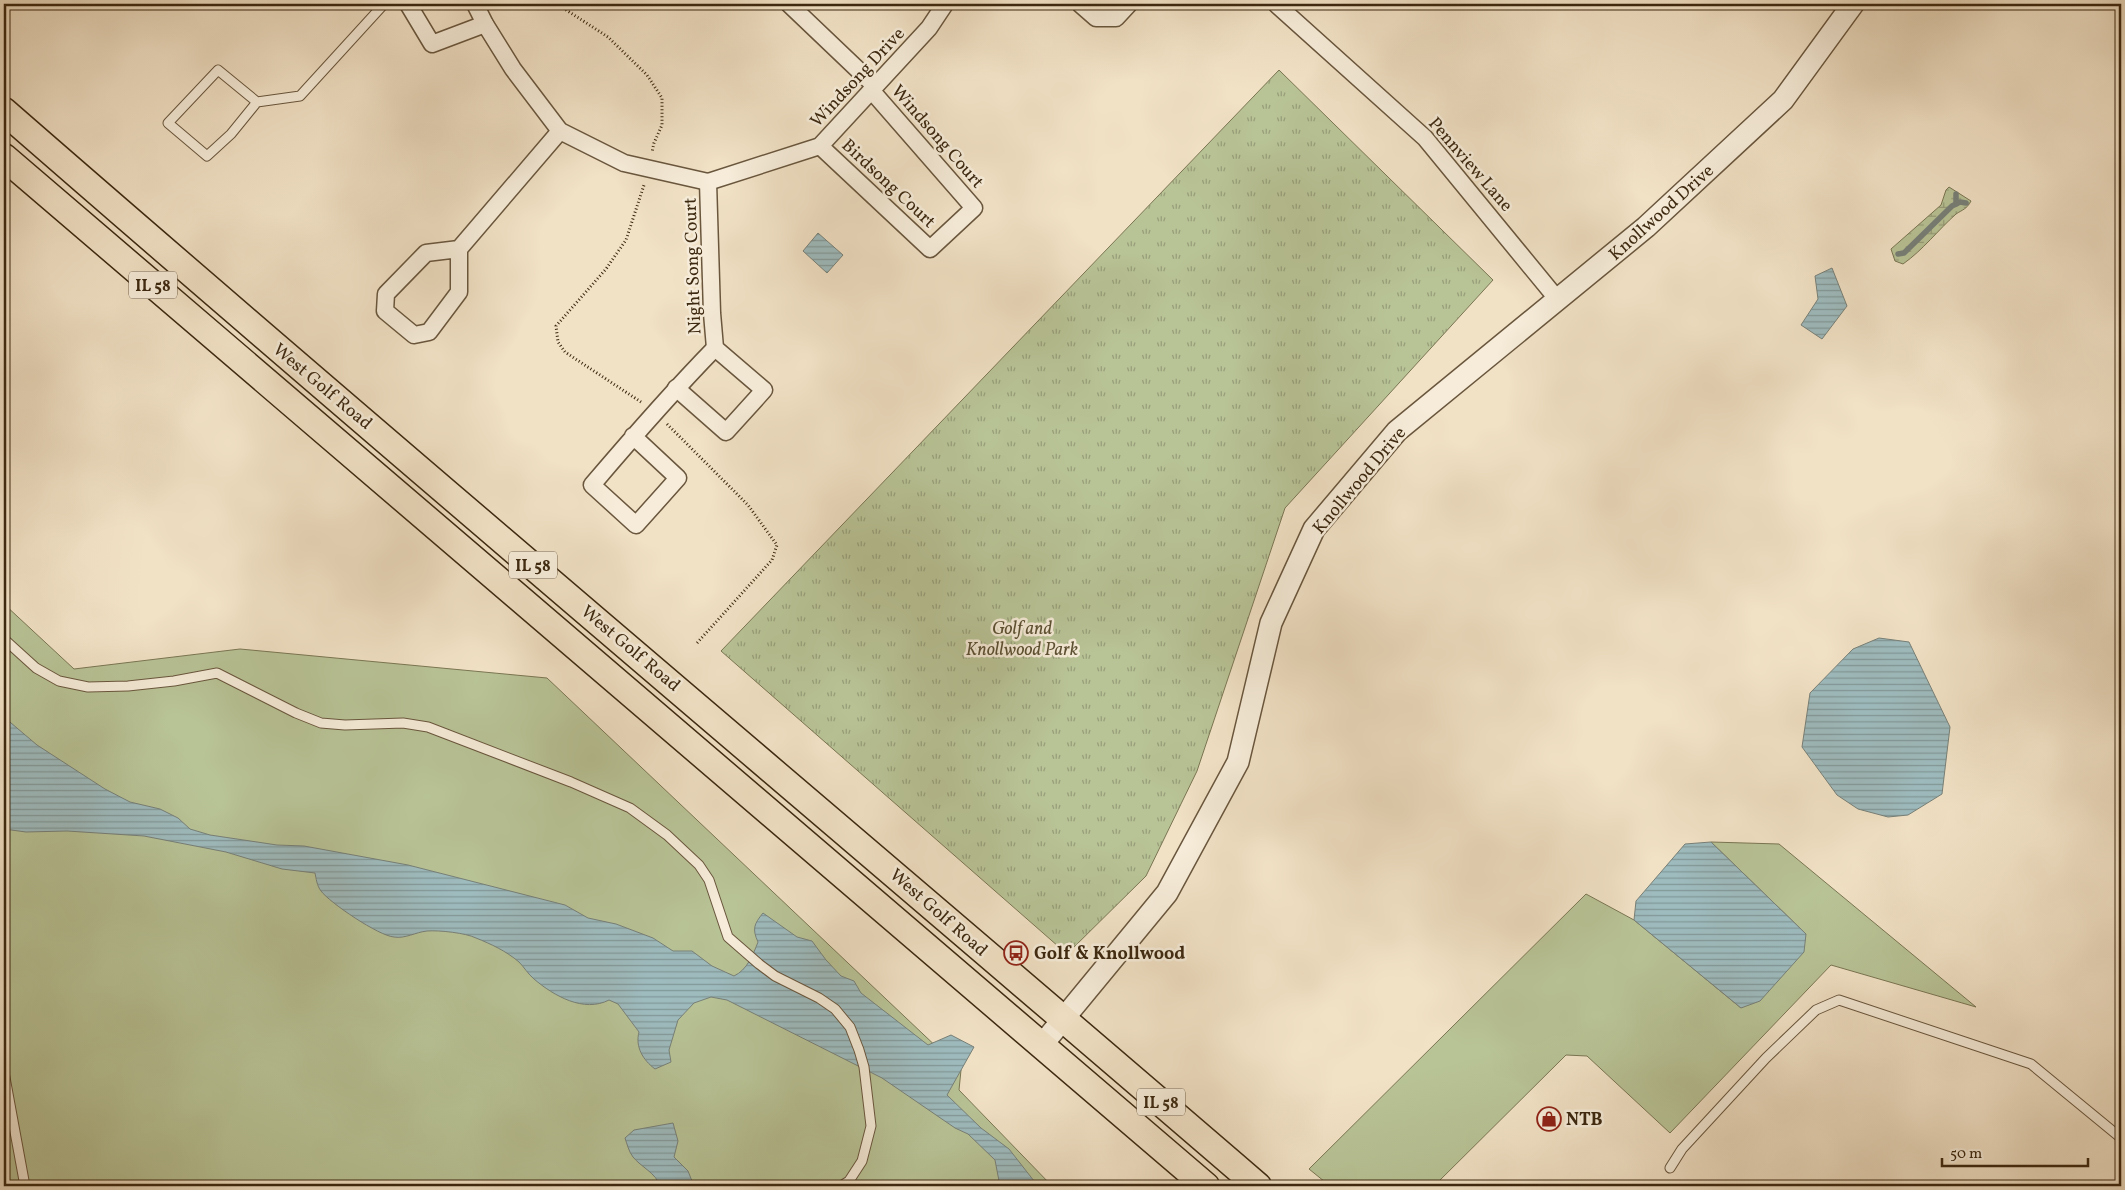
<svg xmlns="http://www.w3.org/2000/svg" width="2125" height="1190" font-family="Vollkorn,serif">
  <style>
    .green { fill: #b8c396; stroke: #7a7653 }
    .wetland { fill: url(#wetland-marsh); stroke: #7a7653 }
    .park { fill: url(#park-tufts); stroke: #7a7653 }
    .water { fill: url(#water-rules); stroke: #778078 }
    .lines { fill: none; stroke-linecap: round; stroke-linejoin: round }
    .stream { stroke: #778078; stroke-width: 5.5 }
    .service-casing { stroke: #69563d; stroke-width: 11 }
    .minor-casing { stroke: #69563d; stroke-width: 19 }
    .tertiary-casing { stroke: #69563d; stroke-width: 24 }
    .primary-casing { stroke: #3c2810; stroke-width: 29 }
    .path { stroke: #3c2810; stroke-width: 3; stroke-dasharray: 1 2.5; stroke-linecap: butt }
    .service { stroke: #f6ecd9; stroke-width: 9 }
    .minor { stroke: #f6ecd9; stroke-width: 16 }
    .tertiary { stroke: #f6ecd9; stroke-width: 21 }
    .primary { stroke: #f1e1c5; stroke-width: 26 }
    .labels { text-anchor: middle; stroke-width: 5; stroke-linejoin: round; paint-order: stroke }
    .shield { fill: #f6ecd9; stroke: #74634c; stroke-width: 1 }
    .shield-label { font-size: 16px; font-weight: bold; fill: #3c2810 }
    .street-label { font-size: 18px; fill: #3c2810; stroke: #f6ecd9 }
    .park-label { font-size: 18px; font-style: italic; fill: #5b4f32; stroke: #f6ecd9 }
    .poi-label { font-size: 18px; font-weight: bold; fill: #3c2810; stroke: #f6ecd9; text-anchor: start }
  </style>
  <defs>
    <pattern id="wetland-marsh" width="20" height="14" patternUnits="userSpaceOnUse" patternTransform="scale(1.25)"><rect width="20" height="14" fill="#b8c396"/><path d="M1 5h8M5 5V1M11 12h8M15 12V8" fill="none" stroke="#979e79"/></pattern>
    <pattern id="park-tufts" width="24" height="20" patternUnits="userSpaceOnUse" patternTransform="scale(1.25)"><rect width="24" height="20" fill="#b8c396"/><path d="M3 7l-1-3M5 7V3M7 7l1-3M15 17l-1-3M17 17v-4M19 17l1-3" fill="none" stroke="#979e79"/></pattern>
    <pattern id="water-rules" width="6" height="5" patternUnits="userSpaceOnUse" patternTransform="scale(1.25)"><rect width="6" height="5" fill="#9ebbbe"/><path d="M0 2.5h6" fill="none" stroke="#829899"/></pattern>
  </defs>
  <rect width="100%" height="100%" fill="#f1e1c5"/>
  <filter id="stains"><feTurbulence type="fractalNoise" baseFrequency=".004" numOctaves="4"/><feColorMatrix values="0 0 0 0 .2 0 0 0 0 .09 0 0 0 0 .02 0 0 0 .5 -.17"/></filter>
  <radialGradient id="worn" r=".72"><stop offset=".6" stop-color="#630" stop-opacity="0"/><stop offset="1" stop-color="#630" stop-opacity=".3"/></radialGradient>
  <g class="green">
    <polygon points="4,604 74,669 240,649 547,678 961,1070 959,1090 1052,1186 4,1186"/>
    <polygon points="1711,842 1779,844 1976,1007 1831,965 1670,1133 1587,1056 1566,1055 1434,1186 1330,1186 1309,1169 1586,894 1634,920 1741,1008 1806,934"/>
  </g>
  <path class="wetland" d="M1949,187L1971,201C1967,209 1962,210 1956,214C1938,230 1923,250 1903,264L1895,261L1891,249L1941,205L1946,190Z"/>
  <polygon class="park" points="1279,70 1493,280 1285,508 1197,771 1146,876 1067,954 721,651"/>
  <g class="water">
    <polygon points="818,233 843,255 827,273 803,251"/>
    <polygon points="1832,268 1847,306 1822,339 1801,325 1818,299 1815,276"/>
    <polygon points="1879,638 1909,642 1950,727 1942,794 1908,815 1888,817 1858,809 1837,795 1802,747 1810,693 1853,649"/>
    <path d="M4,717L37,745L105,789L130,802L160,809L178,818L190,829L210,835L277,845L304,846L408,865L565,905L588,918L616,924L653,938L673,951H692L712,966L734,976C747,970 753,955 758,942C752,929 754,924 763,913L797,937L812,941L826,960L841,976L854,981L861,993L928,1045L951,1035L974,1047L947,1095L981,1128L1009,1149L1038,1186H996L999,1181L995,1160L968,1134L955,1128L882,1078L727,1000L711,997L694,1003L678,1020L669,1050L671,1062L655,1069C643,1060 635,1047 639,1032L618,1004L609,1000C584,1013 554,996 534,979C528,974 524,967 519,962C506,951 491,944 476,938C466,933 439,930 427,931C416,932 405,939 394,937C379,936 330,903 321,891C317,886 316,878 315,873L282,869L226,852L144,836L67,831L26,832L4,829Z"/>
    <polygon points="1711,842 1806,934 1804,952 1760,1001 1741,1008 1634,920 1636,901 1685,844"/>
    <path d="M673,1123L678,1141L674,1157L688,1171L694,1186H660C656,1173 641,1167 633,1157C629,1152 627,1144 625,1138L634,1130Z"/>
  </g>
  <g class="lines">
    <g class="stream">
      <polyline points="1956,194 1956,204"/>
      <polyline points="1898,254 1904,253 1952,206 1960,202 1966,203"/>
    </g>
    <g class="service-casing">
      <g id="service">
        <polyline points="257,102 218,70 168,123 207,156 231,134 257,102 300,96 384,4"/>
        <polyline points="4,639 36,668 59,681 88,687 128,686 174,681 217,673 296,713 321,723 345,725 403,723 428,727 571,782 630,808 667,835 699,865 709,880 728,937 759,964 775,976 819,998 835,1009 850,1027 859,1050 864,1067 871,1126 862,1161 849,1181 841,1186"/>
        <polyline points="4,1072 25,1186"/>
        <polyline points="1670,1168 1682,1149 1766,1058 1816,1010 1839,1000 2031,1064 2121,1138"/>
      </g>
    </g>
    <g class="minor-casing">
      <g id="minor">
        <polyline points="408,4 432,44 485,24"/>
        <polyline points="475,4 485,24 513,69 560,131 624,163 708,182 820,146 929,28 945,4"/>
        <polyline points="789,4 875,86"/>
        <polyline points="1080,4 1096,18 1116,18 1129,4"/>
        <polyline points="1276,4 1425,138 1558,300"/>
        <polyline points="820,146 930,249 974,208 871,90"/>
        <polyline points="459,249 459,292 429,332 414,335 385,311 386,294 426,253 459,249 560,131"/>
        <polyline points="676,388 726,432 764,390 715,348 712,313 708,182"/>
        <path d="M633,436L678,478L636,525L592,485C632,438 672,392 715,348"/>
      </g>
    </g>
    <g class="tertiary-casing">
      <polyline id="tertiary" points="1041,1046 1167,893 1238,762 1271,623 1314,529 1397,431 1646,227 1783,100 1853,4"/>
    </g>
    <g class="primary-casing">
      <g id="primary">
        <path d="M4,111C419,473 841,827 1258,1186"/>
        <polyline points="4,157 1206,1186"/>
      </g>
    </g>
    <g class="path">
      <polyline points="557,4 608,37 647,75 662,98 662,125 654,143 652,152"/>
      <polyline points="641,402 565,352 558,342 556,326 606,269 626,240 644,185"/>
      <polyline points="667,424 748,505 777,545 772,560 697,643"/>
    </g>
    <use href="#service" class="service"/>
    <use href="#minor" class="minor"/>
    <use href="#tertiary" class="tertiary"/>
    <use href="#primary" class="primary"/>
  </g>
  <defs>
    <g id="bus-ring" transform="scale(1.25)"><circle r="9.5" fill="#f6ecd9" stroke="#8f2418" stroke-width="1.5"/><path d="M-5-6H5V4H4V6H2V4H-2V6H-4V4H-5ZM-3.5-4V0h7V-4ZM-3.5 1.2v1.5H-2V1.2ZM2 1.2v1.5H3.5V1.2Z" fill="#8f2418"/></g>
    <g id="shop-ring" transform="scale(1.25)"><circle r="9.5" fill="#f6ecd9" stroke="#8f2418" stroke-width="1.5"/><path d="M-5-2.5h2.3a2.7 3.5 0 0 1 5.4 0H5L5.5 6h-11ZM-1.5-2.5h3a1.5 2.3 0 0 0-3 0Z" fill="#8f2418"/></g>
  </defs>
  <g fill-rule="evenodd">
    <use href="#bus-ring" x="1016" y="953"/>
    <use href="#shop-ring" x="1549" y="1119"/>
  </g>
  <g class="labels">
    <g class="shield">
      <rect x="129" y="271.5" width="48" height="27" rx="4"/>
      <rect x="509" y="551.5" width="48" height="27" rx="4"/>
      <rect x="1137" y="1088.5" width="48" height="27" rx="4"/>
    </g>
    <g class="shield-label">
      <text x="153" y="291">IL 58</text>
      <text x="533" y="571">IL 58</text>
      <text x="1161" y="1108">IL 58</text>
    </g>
    <g class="street-label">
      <text transform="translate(857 77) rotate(-47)" y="6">Windsong Drive</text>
      <text transform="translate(938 136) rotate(49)" y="6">Windsong Court</text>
      <text transform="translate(1471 164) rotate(49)" y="6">Pennview Lane</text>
      <text transform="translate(889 183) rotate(43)" y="6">Birdsong Court</text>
      <text transform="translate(1661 212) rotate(-42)" y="6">Knollwood Drive</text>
      <text transform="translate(692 266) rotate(-92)" y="6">Night Song Court</text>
      <text transform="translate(323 386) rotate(40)" y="6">West Golf Road</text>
      <text transform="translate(1359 480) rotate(-50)" y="6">Knollwood Drive</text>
      <text transform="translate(631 648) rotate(40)" y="6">West Golf Road</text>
      <text transform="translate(939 912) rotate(41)" y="6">West Golf Road</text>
    </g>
    <g class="park-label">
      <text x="1022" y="634">Golf and<tspan x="1022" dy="21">Knollwood Park</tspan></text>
    </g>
    <g class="poi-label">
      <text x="1034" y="959">Golf &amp; Knollwood</text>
      <text x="1566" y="1125">NTB</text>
    </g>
  </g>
  <rect width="2125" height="1190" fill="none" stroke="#f1e1c5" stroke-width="20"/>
  <rect x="5" y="5" width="2115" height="1180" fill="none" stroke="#3c2810" stroke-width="2.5"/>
  <rect x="10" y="10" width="2105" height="1170" fill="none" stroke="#3c2810"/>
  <path d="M1942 1158v8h146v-8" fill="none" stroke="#3c2810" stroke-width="2.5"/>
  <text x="1950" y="1158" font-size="15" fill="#3c2810" stroke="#f6ecd9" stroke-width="4" paint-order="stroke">50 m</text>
  <rect width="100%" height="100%" filter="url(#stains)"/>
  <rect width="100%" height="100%" fill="url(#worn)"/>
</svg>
